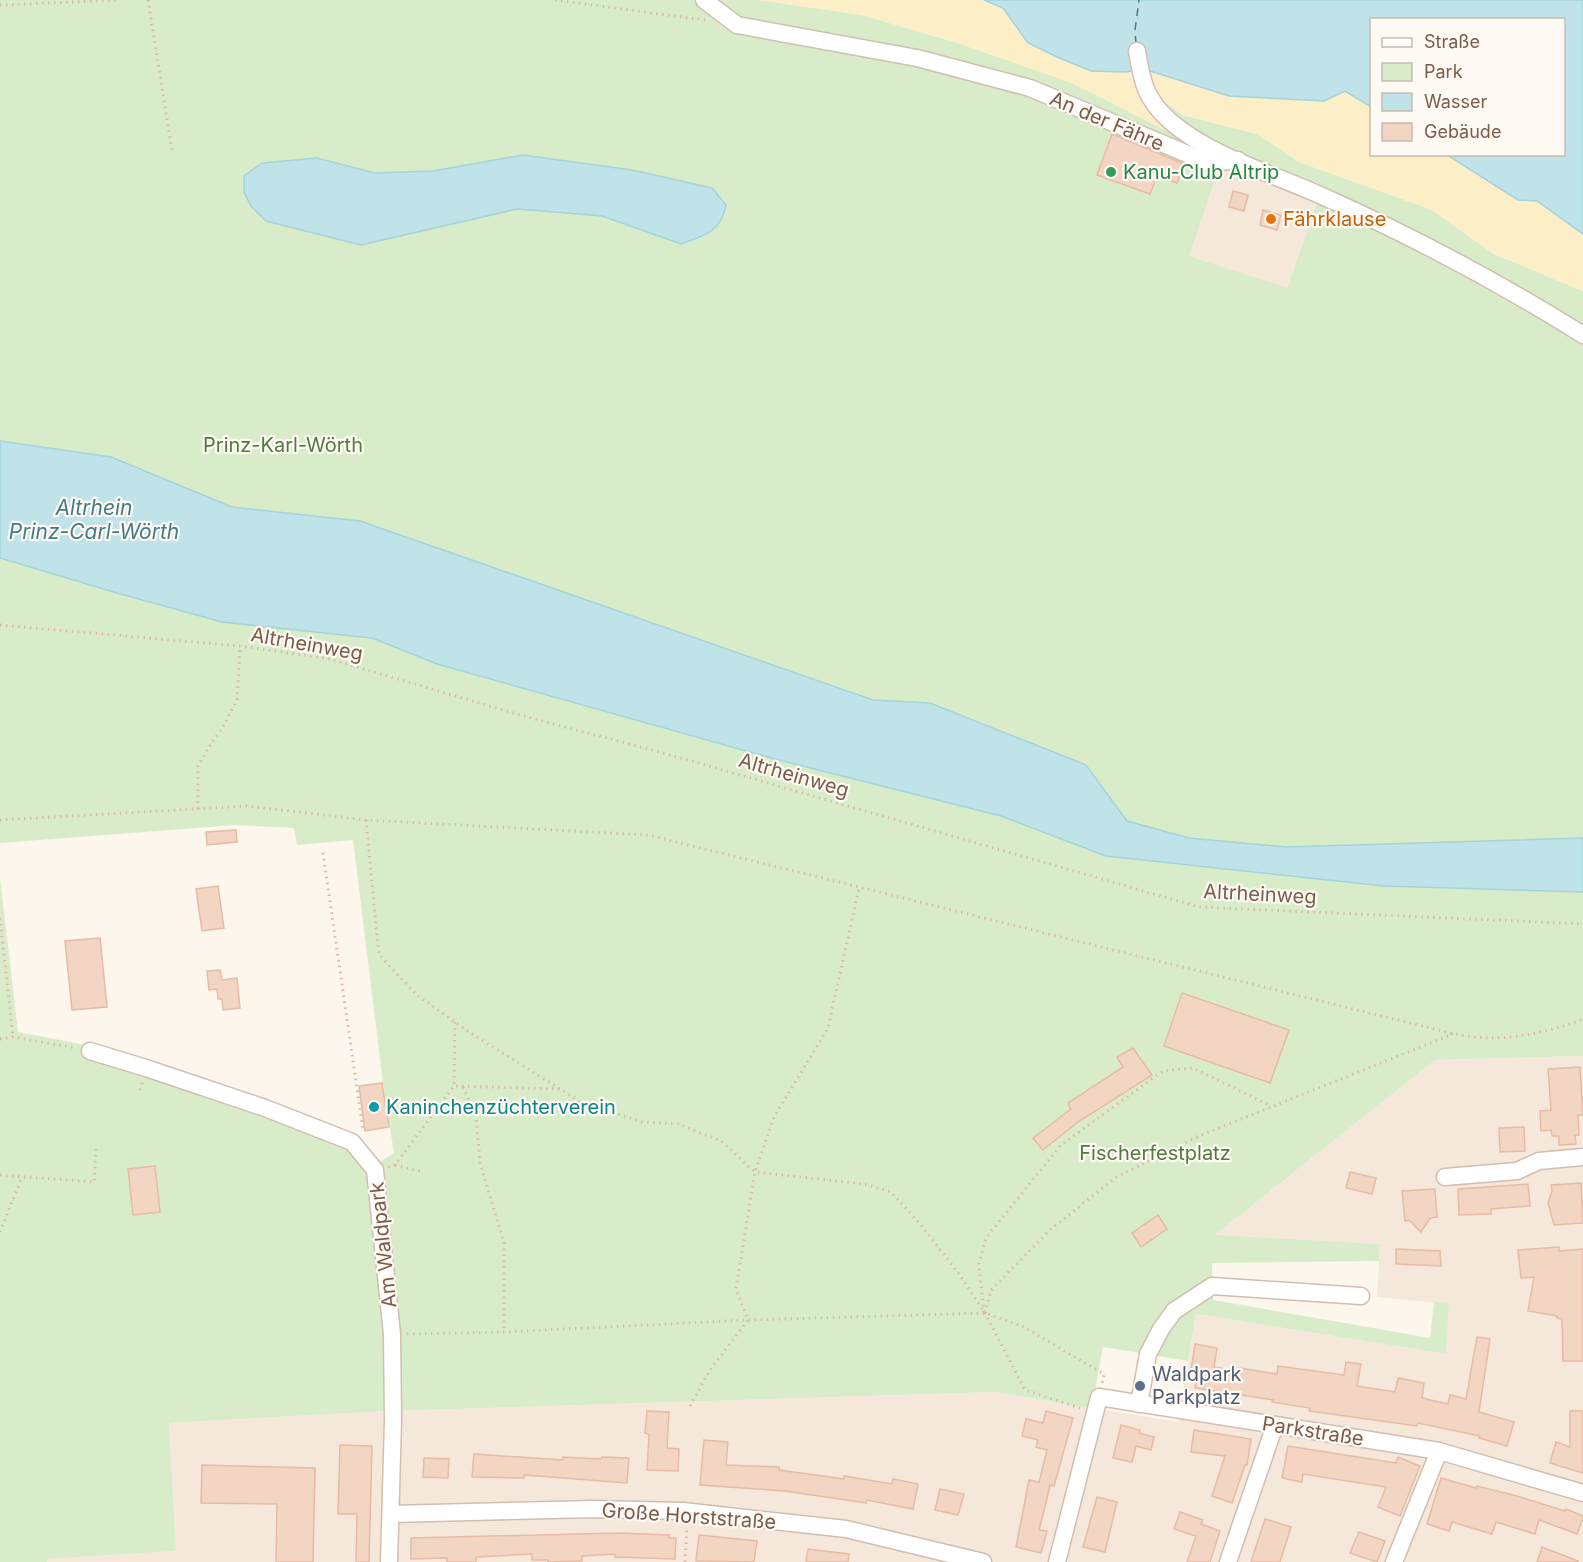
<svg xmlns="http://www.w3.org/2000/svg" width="1583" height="1562" font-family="Inter,sans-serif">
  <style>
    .residential { fill: #f5e8da }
    .green { fill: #d8ecc9; fill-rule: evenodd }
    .sand { fill: #fcefc7 }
    .water { fill: #bfe3e8; stroke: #a5d3da; stroke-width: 1.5 }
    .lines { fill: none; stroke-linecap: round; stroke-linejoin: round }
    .ferry { stroke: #437c86; stroke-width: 1.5; stroke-dasharray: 8 6; stroke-linecap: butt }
    .building { fill: #f3d5c3; stroke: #e6bba3; stroke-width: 1.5 }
    .minor-casing { stroke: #d1beb0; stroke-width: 19 }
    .path { stroke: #d9b8a5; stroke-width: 3; stroke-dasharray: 1.5 4.5; stroke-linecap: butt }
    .minor { stroke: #fff; stroke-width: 16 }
    .leisure-dot { fill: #2e9e5b; stroke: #fffaf3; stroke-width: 2 }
    .food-dot { fill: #e8710a; stroke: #fffaf3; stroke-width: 2 }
    .culture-dot { fill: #0f9aa8; stroke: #fffaf3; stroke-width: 2 }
    .service-dot { fill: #5c6f8a; stroke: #fffaf3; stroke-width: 2 }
    .labels { text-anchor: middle; stroke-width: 4.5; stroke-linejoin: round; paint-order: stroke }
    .street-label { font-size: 20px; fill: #7a5c4d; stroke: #fffaf3 }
    .leisure-label { font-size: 20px; fill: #27864d; stroke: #fffaf3; text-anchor: start }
    .food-label { font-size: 20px; fill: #c56008; stroke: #fffaf3; text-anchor: start }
    .park-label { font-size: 20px; fill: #537a41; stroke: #fffaf3 }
    .culture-label { font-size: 20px; fill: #0d838f; stroke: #fffaf3; text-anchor: start }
    .service-label { font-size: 20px; fill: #4e5e75; stroke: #fffaf3; text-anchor: start }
    .water-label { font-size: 21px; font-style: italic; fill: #437c86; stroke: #fffaf3 }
  </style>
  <rect width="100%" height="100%" fill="#fdf6ec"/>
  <g class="residential">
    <polygon points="1088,103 1318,200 1265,350 1058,189"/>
    <polygon points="1583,1056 1583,1562 47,1562 47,1559 176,1551 169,1423 388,1411 995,1392 1178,1422 1196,1314 1446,1354 1449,1304 1377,1297 1380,1244 1214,1236 1435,1060"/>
  </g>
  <g class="green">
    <path d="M0,0H758L862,15L958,43L1072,83L1167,131L1198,150L1088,104L1084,118L1165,154L1217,173L1189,256L1287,288L1318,200L1399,237L1583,340V1056L1435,1060L1215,1235L1380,1244L1379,1261L1212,1263L1213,1300L1430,1338L1434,1302L1449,1304L1446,1354L1196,1314L1188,1361L1103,1347L1094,1396L1090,1408L995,1392L388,1411L169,1423L176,1551L47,1559V1562H0V878L18,1032L91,1046L347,1148L370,1168L394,1153L383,1083L353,840L297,845L294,828L236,825L0,843ZM523,155L632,170L712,188L726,205L681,244L602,216L517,209L468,220L363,170C406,182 478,163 523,155Z"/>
    <polygon points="1167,104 1183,115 1257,134 1299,162 1430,209 1494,254 1583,291 1583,328 1217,145 1172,114 1165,105"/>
  </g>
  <g class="sand">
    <polygon points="758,0 985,0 1003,8 1014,22 1102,72 1129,72 1144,107 1167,131 1072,83 958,43 862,15"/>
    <polygon points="1146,70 1229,96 1324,101 1345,91 1371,107 1372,154 1447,155 1518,200 1537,201 1583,234 1583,291 1494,254 1430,209 1299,162 1257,134 1183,115 1168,104 1165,105 1154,87"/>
  </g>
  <g class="water">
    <polygon points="984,0 1583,0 1583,234 1537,201 1518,200 1447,155 1564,154 1564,20 1372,20 1371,107 1345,91 1324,101 1229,96 1147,70 1124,72 1091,71 1057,57 1028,43 1003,8"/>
    <path d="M523,155L632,170L712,188L726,205C722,231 704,236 681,244L602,216L517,209L361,245L266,221L251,206L244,192V176L262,163L317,158L375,173L433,171Z"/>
    <polygon points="0,441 111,457 232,507 360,521 873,700 930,703 1086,765 1127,821 1189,838 1286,847 1583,838 1583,892 1383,886 1106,856 1001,816 775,759 437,664 372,638 222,622 117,593 0,558"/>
  </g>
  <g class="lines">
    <polyline class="ferry" points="1136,44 1135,30 1139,0"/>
  </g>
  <g class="building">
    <polygon points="1112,134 1184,164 1177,183 1157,176 1150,194 1097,175"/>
    <polygon points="1233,191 1248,195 1244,211 1229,207"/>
    <polygon points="1263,210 1281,215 1277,230 1260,225"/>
    <polygon points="236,830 237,842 207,845 206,832"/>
    <polygon points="218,886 224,928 202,931 196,889"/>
    <polygon points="100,938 107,1007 72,1010 65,941"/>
    <polygon points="220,970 222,980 237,978 240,1008 223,1010 222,999 218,999 217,989 209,990 207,971"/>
    <polygon points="1182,993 1289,1030 1270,1083 1164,1046"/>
    <polygon points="1133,1048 1152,1075 1078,1122 1043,1150 1033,1138 1071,1109 1068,1103 1123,1067 1117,1057"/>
    <polygon points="1580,1067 1583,1115 1578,1115 1579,1135 1575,1135 1576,1144 1559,1145 1559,1136 1552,1136 1551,1130 1541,1131 1540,1111 1551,1110 1548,1069"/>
    <polygon points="382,1083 389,1127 365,1131 359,1086"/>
    <polygon points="1524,1127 1525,1151 1500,1152 1499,1128"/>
    <polygon points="155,1166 160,1212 133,1215 128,1169"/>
    <polygon points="1350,1172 1376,1178 1372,1194 1346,1188"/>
    <polygon points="1581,1183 1583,1223 1554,1225 1548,1203 1552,1191 1551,1185"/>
    <polygon points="1528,1184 1530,1206 1491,1209 1491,1214 1459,1215 1458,1189"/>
    <polygon points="1435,1189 1437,1217 1430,1218 1421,1232 1409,1220 1405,1221 1402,1191"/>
    <polygon points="1158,1215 1167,1229 1141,1247 1132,1233"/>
    <polygon points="1559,1247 1559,1251 1583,1249 1583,1361 1563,1361 1562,1319 1557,1318 1557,1316 1528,1311 1534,1277 1521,1278 1518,1250"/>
    <polygon points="1396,1249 1440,1251 1441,1266 1396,1264"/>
    <polygon points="1477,1337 1490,1339 1479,1412 1514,1422 1507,1446 1479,1438 1480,1436 1418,1423 1417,1426 1309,1411 1310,1408 1272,1402 1273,1400 1195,1388 1198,1371 1191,1370 1195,1344 1217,1348 1214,1367 1239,1371 1239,1368 1277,1374 1278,1366 1344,1375 1346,1362 1361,1364 1357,1386 1395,1392 1398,1378 1424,1383 1422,1398 1448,1404 1450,1395 1466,1399"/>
    <polygon points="647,1411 669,1412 667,1448 679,1449 678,1471 647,1470 649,1434 645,1433"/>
    <polygon points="1046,1411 1073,1418 1054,1486 1050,1485 1045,1507 1039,1530 1047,1531 1041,1553 1016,1547 1029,1480 1039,1482 1047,1450 1036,1447 1038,1440 1022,1436 1026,1419 1043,1423"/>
    <polygon points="1570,1411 1583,1411 1583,1473 1550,1463 1556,1442 1570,1447"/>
    <polygon points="1121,1425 1140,1430 1139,1433 1154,1437 1151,1450 1136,1446 1132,1462 1113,1458"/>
    <polygon points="1194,1430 1251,1439 1247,1465 1245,1465 1232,1503 1212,1496 1225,1456 1191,1452"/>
    <polygon points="704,1440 728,1442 726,1465 779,1467 779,1470 844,1479 844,1476 892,1484 893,1479 918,1484 913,1509 867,1500 866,1503 785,1491 700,1485"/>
    <polygon points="340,1445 372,1446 369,1562 356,1562 357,1514 338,1514"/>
    <polygon points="1288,1446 1396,1463 1398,1457 1420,1466 1400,1516 1378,1507 1386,1487 1303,1474 1302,1482 1282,1478"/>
    <polygon points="474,1454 563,1460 563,1457 601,1459 602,1457 629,1458 627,1483 524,1475 524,1478 472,1477"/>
    <polygon points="424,1458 449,1459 448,1478 423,1477"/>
    <polygon points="202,1465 315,1468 313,1562 276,1562 277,1504 201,1503"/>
    <polygon points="1441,1478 1476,1488 1477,1486 1517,1496 1565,1511 1566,1509 1583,1516 1583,1518 1577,1534 1539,1520 1535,1534 1496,1522 1492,1534 1452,1522 1449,1531 1427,1524"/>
    <polygon points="940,1489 964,1494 958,1515 935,1510"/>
    <polygon points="1097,1497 1117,1502 1105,1552 1083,1547"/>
    <polygon points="1180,1512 1203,1520 1201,1524 1220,1531 1210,1562 1187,1562 1196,1536 1174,1529"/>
    <polygon points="1265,1519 1291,1527 1280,1562 1251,1562"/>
    <polygon points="1359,1532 1385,1541 1377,1562 1350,1553"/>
    <polygon points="619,1533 669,1535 669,1538 676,1538 675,1559 615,1557 615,1554 582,1556 582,1561 548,1562 548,1560 532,1560 532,1554 476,1557 476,1562 447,1562 447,1558 411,1559 411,1538"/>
    <polygon points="699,1535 757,1541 754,1562 696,1561"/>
    <polygon points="1542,1547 1578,1561 1578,1562 1537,1562"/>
    <polygon points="808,1549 849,1554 848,1562 806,1562"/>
  </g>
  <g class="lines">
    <g class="minor-casing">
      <g id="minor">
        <polyline points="704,0 737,25 917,58 1030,88 1209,163 1238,160"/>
        <path d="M1137,51C1142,83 1146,100 1171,122C1212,157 1274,174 1322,196C1412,236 1500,283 1583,335"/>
        <polyline points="90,1051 146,1068 265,1108 352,1142 375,1170 392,1334 393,1420 389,1562"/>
        <polyline points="1445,1177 1517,1171 1539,1161 1583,1157"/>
        <polyline points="1139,1404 1148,1354 1161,1329 1174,1311 1212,1286 1361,1296"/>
        <polyline points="391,1514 594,1509 683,1511 846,1529 983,1562"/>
        <polyline points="1057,1562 1099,1397 1439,1451 1583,1493"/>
        <polyline points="1228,1562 1275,1425"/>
        <polyline points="1394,1562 1439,1451"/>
      </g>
    </g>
    <g class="path">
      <polyline points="148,0 172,151"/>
      <polyline points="555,0 705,20"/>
      <polyline points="0,5 119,0"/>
      <polyline points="0,625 240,646 330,659 520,715 674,756 1199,907 1583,924"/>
      <polyline points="198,809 198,766 212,742 222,729 237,700 240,646"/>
      <path d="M0,820L247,806L366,820L648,835L1454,1034C1466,1036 1479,1038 1491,1038C1521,1038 1555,1030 1583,1019"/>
      <polyline points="366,820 379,955 417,995 469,1032 579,1101 642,1122 678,1124 721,1141 755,1172 864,1184 891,1192 921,1225 959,1274 985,1313 1025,1390 1080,1408"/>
      <polyline points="323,853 363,1130"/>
      <polyline points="0,918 13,1037"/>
      <polyline points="455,1022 454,1086 560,1089"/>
      <polyline points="0,1039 13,1037 77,1048"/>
      <polyline points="463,1087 476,1116 480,1163 504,1243 504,1332"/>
      <polyline points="140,1090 143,1081"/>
      <polyline points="395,1165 422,1172"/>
      <polyline points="388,1167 395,1165 454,1086"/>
      <polyline points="0,1175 94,1182 96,1149"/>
      <polyline points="0,1232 22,1177"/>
      <polyline points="984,1312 979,1264 986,1238 1061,1145 1163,1071 1193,1068 1271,1106"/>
      <polyline points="985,1313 991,1290 1050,1230 1115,1178 1199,1136 1453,1034"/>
      <polyline points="407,1334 504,1332 748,1320 985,1313 1022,1326 1104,1374 1102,1383"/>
      <polyline points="690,1406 710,1370 748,1320 736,1289 755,1172 774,1117 828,1028 859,888"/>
      <polyline points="685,1562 687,1527"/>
    </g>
    <use href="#minor" class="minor"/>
  </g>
  <circle class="leisure-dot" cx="1111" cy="172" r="6"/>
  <circle class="food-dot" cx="1271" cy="219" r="6"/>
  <circle class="culture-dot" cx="374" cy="1107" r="6"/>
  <circle class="service-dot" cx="1140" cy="1386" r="6"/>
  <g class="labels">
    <g class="street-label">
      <text transform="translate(1107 121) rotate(23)" y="7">An der Fähre</text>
      <text transform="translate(307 644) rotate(10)" y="7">Altrheinweg</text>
      <text transform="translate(794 775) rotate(16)" y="7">Altrheinweg</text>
      <text transform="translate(1260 894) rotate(3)" y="7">Altrheinweg</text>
      <text transform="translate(383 1245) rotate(-96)" y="7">Am Waldpark</text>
      <text transform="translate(1313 1431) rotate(9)" y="7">Parkstraße</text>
      <text transform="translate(689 1516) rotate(4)" y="7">Große Horststraße</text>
    </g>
    <g class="leisure-label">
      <text x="1123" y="179">Kanu-Club Altrip</text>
    </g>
    <g class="food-label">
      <text x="1283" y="226">Fährklause</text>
    </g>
    <g class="park-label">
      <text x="283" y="452">Prinz-Karl-Wörth</text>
      <text x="1155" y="1160">Fischerfestplatz</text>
    </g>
    <g class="culture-label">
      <text x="386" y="1114">Kaninchenzüchterverein</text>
    </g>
    <g class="service-label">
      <text x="1152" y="1381">Waldpark<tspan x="1152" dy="23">Parkplatz</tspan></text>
    </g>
    <g class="water-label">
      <text x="94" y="515">Altrhein<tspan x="94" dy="24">Prinz-Carl-Wörth</tspan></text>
    </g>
  </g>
  <rect x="1370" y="18" width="195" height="138" fill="#fffaf3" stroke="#cabbb1" stroke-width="1.5"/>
  <rect x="1382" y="38" width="30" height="9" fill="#ffffff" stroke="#cabbb1" stroke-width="1.5"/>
  <text x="1424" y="48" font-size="18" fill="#7a5c4d">Straße</text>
  <rect x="1382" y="63" width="30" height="18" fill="#d8ecc9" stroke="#cabbb1" stroke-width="1.5"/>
  <text x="1424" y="78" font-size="18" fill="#7a5c4d">Park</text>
  <rect x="1382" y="93" width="30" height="18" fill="#bfe3e8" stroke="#cabbb1" stroke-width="1.5"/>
  <text x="1424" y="108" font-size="18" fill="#7a5c4d">Wasser</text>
  <rect x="1382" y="123" width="30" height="18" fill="#f3d5c3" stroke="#cabbb1" stroke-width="1.5"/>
  <text x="1424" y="138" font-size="18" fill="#7a5c4d">Gebäude</text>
</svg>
